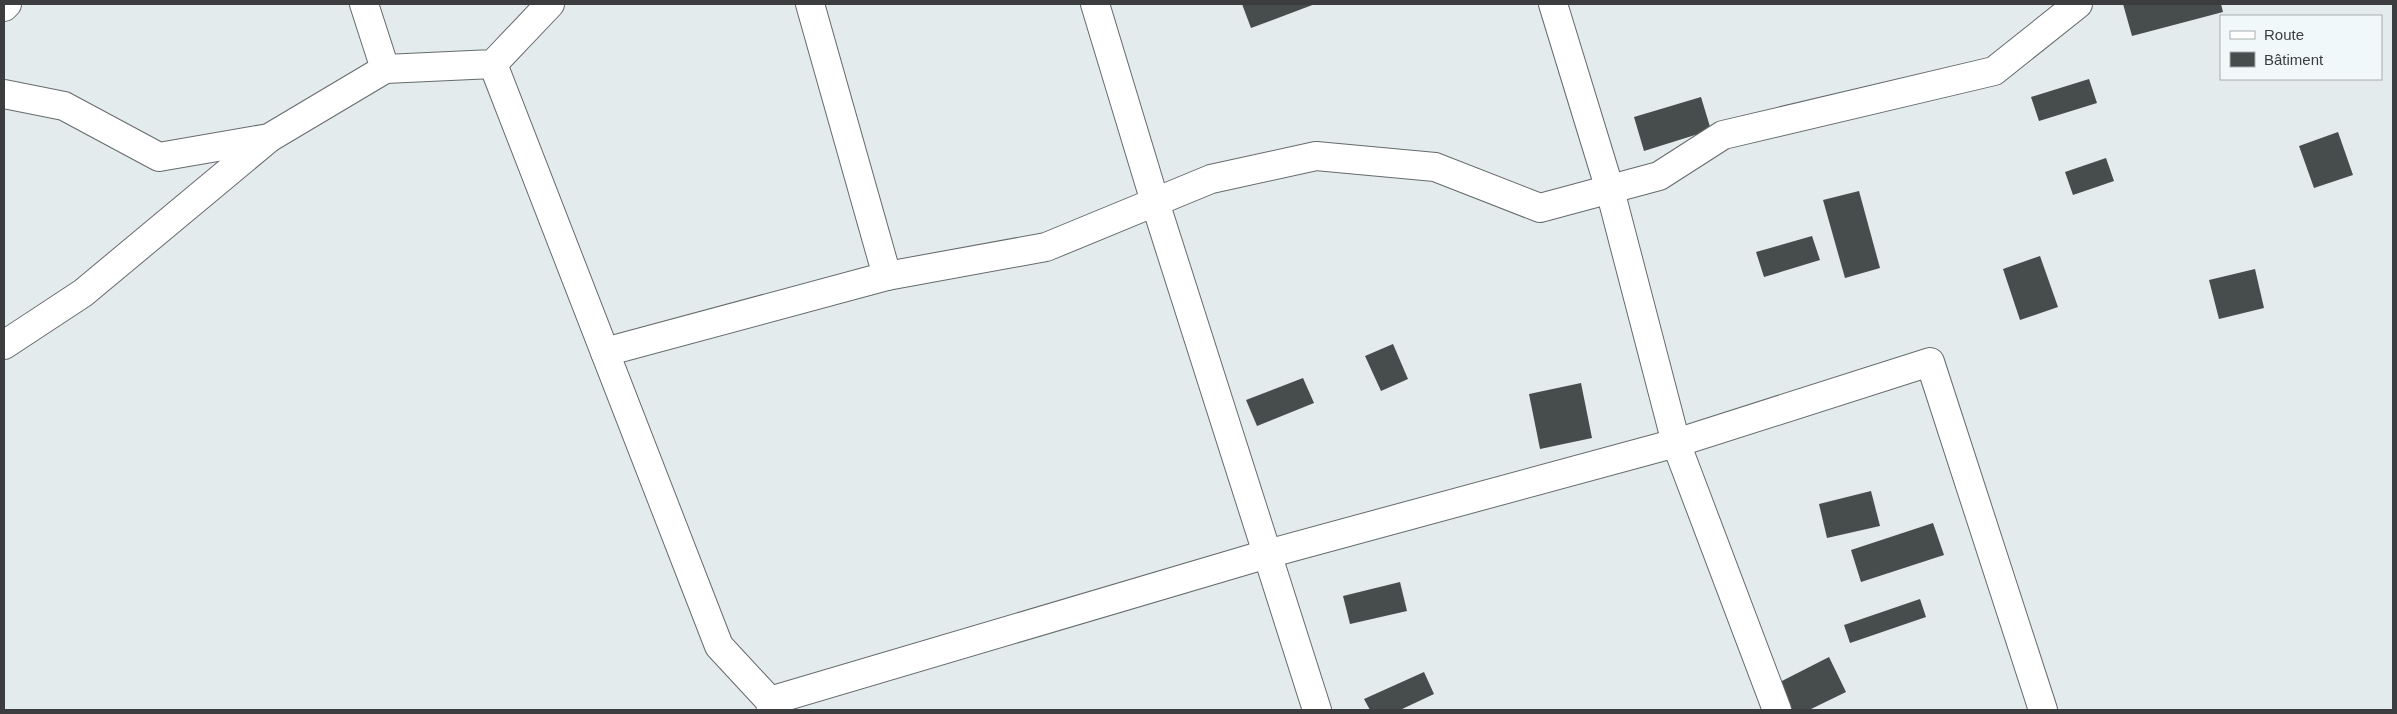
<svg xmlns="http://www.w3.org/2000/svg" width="2397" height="714" font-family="Arial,sans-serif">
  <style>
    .building { fill: #474c4d }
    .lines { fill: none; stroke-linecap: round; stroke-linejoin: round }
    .street-casing { stroke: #656b6c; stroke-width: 30 }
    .street { stroke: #fff; stroke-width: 28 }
  </style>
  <rect width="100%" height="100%" fill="#e4ebec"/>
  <g class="building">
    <polygon points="1242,4 1315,4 1251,28"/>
    <polygon points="2123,4 2221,4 2223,12 2132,36"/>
    <polygon points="2089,79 2097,103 2039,121 2031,97"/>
    <polygon points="1701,97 1711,130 1644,151 1634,117"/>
    <polygon points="2338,132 2353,175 2314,188 2299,146"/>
    <polygon points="2106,158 2114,181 2073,195 2065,172"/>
    <polygon points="1859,191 1880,268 1845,278 1823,200"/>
    <polygon points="1812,236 1820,260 1764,277 1756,252"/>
    <polygon points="2040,256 2058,307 2020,320 2003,269"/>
    <polygon points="2255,269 2264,308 2219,319 2209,280"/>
    <polygon points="1393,344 1408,379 1381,391 1365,356"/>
    <polygon points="1303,378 1314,403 1257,426 1246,400"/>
    <polygon points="1581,383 1592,438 1540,449 1529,394"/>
    <polygon points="1871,491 1880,526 1827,538 1819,504"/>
    <polygon points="1933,523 1944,555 1861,582 1851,550"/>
    <polygon points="1400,582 1407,611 1350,624 1343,596"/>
    <polygon points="1920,599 1926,617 1850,643 1844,625"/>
    <polygon points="1829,657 1846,692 1809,710 1792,710 1778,683"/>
    <polygon points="1424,672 1434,694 1400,710 1370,710 1364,699"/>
  </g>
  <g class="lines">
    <g class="street-casing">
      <g id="street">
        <polyline points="364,4 385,69"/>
        <polyline points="810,4 887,276"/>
        <polyline points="1095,4 1155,202 1317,710"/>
        <polyline points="1553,4 1610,190 1676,443 1777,710"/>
        <polyline points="4,7 7,4"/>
        <polyline points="493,64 719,646 770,701 771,710"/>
        <polyline points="4,94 64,106 159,157 269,138 385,69 493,64 550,4"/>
        <polyline points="4,345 83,293 268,139"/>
        <polyline points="605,352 887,276 1046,247 1211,179 1316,156 1435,167 1540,208 1659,176 1723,135 1994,71 2078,4"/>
        <polyline points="770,701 1267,554 1676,443 1930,362 2043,710"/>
      </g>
    </g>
    <use href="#street" class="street"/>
  </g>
  <rect width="2397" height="714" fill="none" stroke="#3b3d3e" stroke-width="10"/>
  <rect x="2220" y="15" width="162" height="65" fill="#f1f8f9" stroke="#a8adae"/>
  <rect x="2230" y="31" width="25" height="8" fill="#ffffff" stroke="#a8adae"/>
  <text x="2264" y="40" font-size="15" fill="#3b3d3e">Route</text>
  <rect x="2230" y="52" width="25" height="15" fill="#474c4d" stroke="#a8adae"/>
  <text x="2264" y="65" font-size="15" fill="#3b3d3e">Bâtiment</text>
</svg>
